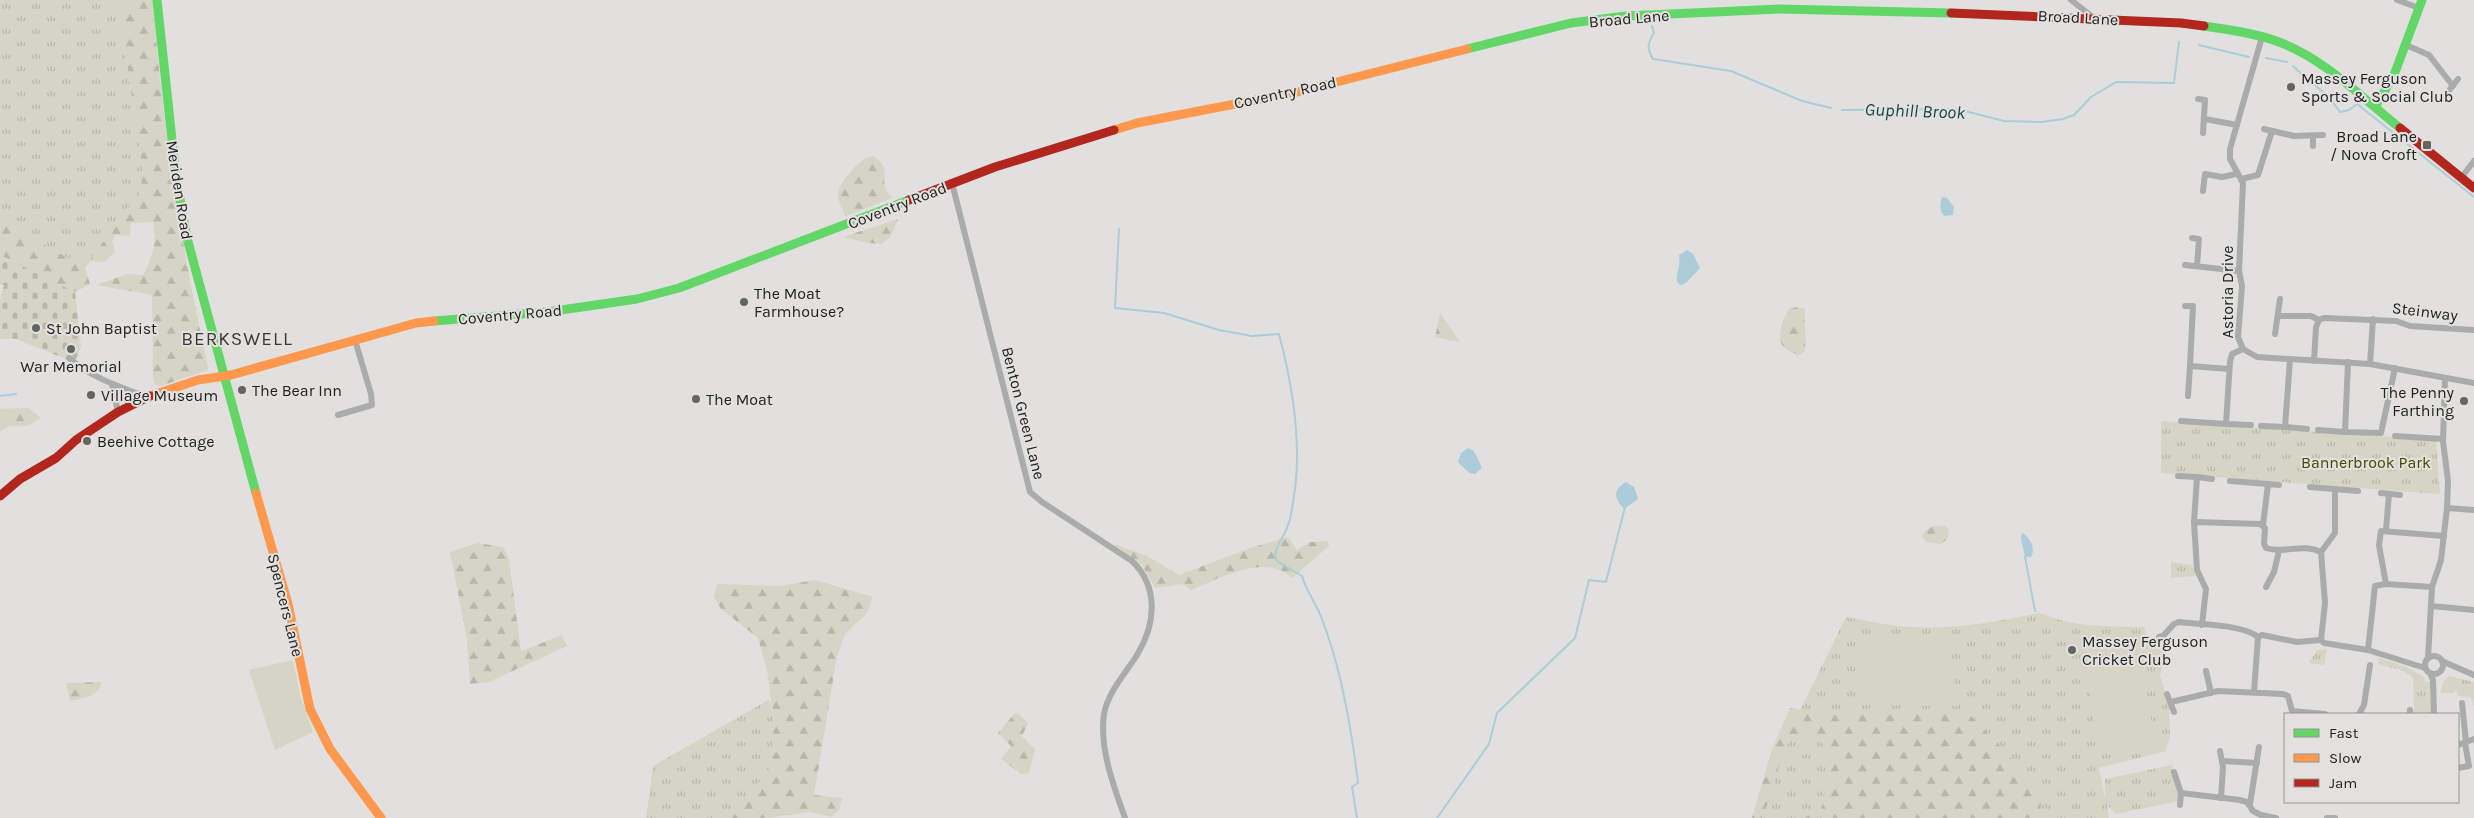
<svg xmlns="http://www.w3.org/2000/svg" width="2474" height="818" font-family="Karla,sans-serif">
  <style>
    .grass { fill: url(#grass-tufts) }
    .forest { fill: url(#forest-firs) }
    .cemetery { fill: url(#cemetery-stones) }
    .garden { fill: #d4d5c5 }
    .water { fill: #acccd9 }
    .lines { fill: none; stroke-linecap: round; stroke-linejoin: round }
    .stream { stroke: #acccd9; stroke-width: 2 }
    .street { stroke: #ababab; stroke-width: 6 }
    .fast { stroke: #63d668; stroke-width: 9 }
    .slow { stroke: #ff974d; stroke-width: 9 }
    .jam { stroke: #b3261e; stroke-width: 9 }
    .poi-dot { fill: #646463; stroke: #e2e1de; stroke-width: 2 }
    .labels { text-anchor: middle; stroke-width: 4; stroke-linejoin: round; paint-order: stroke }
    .street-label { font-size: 16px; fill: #212120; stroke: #e2e1de }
    .poi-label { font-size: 16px; fill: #212120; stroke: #e2e1de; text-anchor: start }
    .park-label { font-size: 16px; fill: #454600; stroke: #e2e1de }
    .water-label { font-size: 18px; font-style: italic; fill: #143e4b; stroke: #e2e1de }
    .quarter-label { font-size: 19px; letter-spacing: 1px; fill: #3a3936; stroke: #e2e1de }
  </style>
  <defs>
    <pattern id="grass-tufts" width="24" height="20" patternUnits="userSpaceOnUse" patternTransform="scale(1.25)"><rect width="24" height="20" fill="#d4d5c5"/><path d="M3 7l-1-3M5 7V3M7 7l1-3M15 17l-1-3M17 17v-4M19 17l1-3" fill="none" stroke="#b6b7a9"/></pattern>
    <pattern id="forest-firs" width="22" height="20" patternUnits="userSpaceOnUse" patternTransform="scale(1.25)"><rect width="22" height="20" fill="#d4d5c5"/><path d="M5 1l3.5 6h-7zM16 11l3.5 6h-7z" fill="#b6b7a9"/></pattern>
    <pattern id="cemetery-stones" width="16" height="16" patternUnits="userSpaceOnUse" patternTransform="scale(1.25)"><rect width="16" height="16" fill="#d4d5c5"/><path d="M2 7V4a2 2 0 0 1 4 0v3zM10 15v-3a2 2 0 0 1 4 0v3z" fill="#b6b7a9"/></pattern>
  </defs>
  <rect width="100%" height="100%" fill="#e1e0df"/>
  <g class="grass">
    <polygon points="0,0 122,0 122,31 143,171 140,193 85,268 0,219"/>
    <polygon points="2161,421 2436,440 2440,494 2161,473"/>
    <polygon points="2171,562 2192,565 2196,576 2171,578"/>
    <path d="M2040,613C2076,628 2106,626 2144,627L2148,640H2161L2164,661L2160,675L2169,705L2170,736L2166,751L2099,768L2105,799V779L2172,765L2179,801L2116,814L2107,805L2109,818H1752L1772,750L1790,708L1800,710L1846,617C1864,620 1882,624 1899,626C1947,631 1994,622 2040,613Z"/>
    <polygon points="2327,649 2324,665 2309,663 2317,650"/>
    <path d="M2379,658C2395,663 2411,667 2425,678V682H2430L2433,714H2414L2413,677L2401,670L2378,664Z"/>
    <polygon points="2449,676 2474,682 2474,706 2471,697 2458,696 2457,692 2440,693 2444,681"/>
    <polygon points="770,699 774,723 770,768 743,804 713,818 646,818 653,766"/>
  </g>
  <g class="forest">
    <path d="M122,0H153C162,124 181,246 208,367V370L161,386L155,385L153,379L152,295L96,285L127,274L143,275C153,256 157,243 153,222L131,223L130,236L115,235L112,242L115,252L104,262L89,261L140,193L143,171L122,31Z"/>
    <path d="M873,156C896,170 874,183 893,198L846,216C836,198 834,190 849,174C857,165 860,159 873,156Z"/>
    <polygon points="0,219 85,268 90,284 75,292 0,255"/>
    <polygon points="898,219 891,236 882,244 867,243 843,237"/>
    <path d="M1797,307L1805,309C1803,323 1808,338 1804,352L1798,356C1794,353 1791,352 1787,350C1773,341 1783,320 1789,309Z"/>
    <polygon points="1440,313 1460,342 1435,337"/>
    <polygon points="29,408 41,418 27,426 8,426 0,432 0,409"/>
    <polygon points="1933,526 1944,526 1949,529 1948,539 1941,544 1926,542 1922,536 1926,530"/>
    <path d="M1288,537L1297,550L1310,542L1328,541L1329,546L1292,578C1265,552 1219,579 1191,590L1183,584L1155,588L1142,565L1113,544L1147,556L1179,575L1250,548Z"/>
    <polygon points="477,543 503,547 509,559 521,651 562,635 567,646 489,682 470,684 467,639 450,552"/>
    <polygon points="815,580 873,597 867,613 845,634 837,656 814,795 842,798 839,810 831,817 809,812 768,818 713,818 743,804 770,768 774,723 767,670 758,638 721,609 714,597 717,584 780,586"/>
    <path d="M101,682C100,697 83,698 70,701L66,683Z"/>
    <polygon points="1790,708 1823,715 1969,714 2033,781 2041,799 2040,818 1821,818 1822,815 1816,818 1804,818 1821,810 1828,776 1825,746 1816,738 1805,733 1794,737 1785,747 1765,812 1758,818 1752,818 1772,750"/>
    <polygon points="1018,713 1028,723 1022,736 1035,749 1029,773 1021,774 1001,759 1011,746 998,733 1014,714"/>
  </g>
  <polygon class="cemetery" points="0,255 75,292 81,346 76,360 68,360 16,339 0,339 0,299 4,285 0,284"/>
  <g class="garden">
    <polygon points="1859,636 1947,637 1957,706 1861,705"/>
    <polygon points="2140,654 2156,747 2098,752 2086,661"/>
    <polygon points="293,660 301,698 313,732 275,750 249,670"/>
  </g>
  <g class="water">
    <path d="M1942,197L1947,198L1954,207L1953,215L1944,216C1939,209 1940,205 1942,197Z"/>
    <path d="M1687,250L1693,254L1700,268L1686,283L1681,285L1677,282C1676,272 1681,265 1679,255Z"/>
    <polygon points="1468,448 1474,451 1482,468 1475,474 1469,473 1458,462 1461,453"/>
    <path d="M1626,482L1634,487L1638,499L1624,509C1614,498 1612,490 1626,482Z"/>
    <path d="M2022,533C2030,537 2036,549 2031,557H2025L2021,538Z"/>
  </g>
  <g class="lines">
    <g class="stream">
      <path d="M1652,26L1654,33C1647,44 1647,49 1653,59L1731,71L1802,101L1831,108"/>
      <polyline points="2199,45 2249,57"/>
      <polyline points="2266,58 2287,62"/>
      <polyline points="2293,66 2308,80"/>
      <polyline points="2316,86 2329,97 2340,112 2349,110 2357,104 2474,197"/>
      <polyline points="1842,110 1957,109 2004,121 2042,122 2063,119 2074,115 2091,97 2116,82 2174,83 2179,42"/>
      <path d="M1119,229L1115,308L1164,313L1219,330L1252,336L1279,334C1293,387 1303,448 1293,502C1292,510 1291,518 1288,525C1285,536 1276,544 1275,556L1277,561L1302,576C1305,587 1310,594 1315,604C1321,614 1324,625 1328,636C1344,684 1352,732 1358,783L1352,787L1357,818"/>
      <polyline points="0,396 16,394"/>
      <polyline points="2025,557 2035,611"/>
      <polyline points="1437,818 1489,744 1497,713 1575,638 1589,580 1606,582 1625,507"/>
    </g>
    <g class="street">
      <polyline points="2071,0 2094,18"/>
      <polyline points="2397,0 2419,8"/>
      <polyline points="2262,37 2230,149 2230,159 2243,183 2239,271 2242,286 2238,337 2243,349 2257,357 2370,364 2474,383"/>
      <polyline points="2406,45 2429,55 2453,86"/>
      <polyline points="2447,93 2458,79"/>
      <polyline points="2198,99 2205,100 2203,133"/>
      <polyline points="2205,119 2237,125"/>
      <polyline points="2264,129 2294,136 2323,135"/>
      <polyline points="2313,136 2313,146"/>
      <polyline points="2461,178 2474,161"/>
      <polyline points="2241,179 2258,175 2272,131"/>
      <path d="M952,183L1030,492L1042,502L1132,561C1159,587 1156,624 1137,655C1125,674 1108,692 1104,714C1099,748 1114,787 1125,818"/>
      <polyline points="2203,191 2205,174 2222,177 2236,174"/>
      <polyline points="2192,238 2199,239 2197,266"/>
      <polyline points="2185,265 2239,271"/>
      <polyline points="2185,306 2193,306 2190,366 2229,369"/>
      <polyline points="2279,316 2311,316 2319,320"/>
      <polyline points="2275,334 2280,299"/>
      <path d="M69,358C90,377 120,387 147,397"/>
      <polyline points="2290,360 2285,427 2307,429"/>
      <polyline points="2314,361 2316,327 2319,320 2324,318 2396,321 2410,326 2474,330"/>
      <polyline points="2348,362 2345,432 2381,433 2395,368"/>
      <polyline points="2370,364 2373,319"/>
      <polyline points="112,384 118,412"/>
      <polyline points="2188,396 2190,366"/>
      <polyline points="338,415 372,405 371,394 355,340"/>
      <polyline points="2181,421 2226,424 2230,362 2232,354 2243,349"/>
      <polyline points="2226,424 2251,425"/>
      <polyline points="2261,426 2285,427"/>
      <polyline points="2318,430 2345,432"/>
      <polyline points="2395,436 2443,439"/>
      <polyline points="2178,476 2197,477 2194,522"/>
      <polyline points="2197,477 2212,479"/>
      <polyline points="2230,481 2268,484"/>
      <polyline points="2310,487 2358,491"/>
      <polyline points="2381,493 2400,495"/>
      <polyline points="2447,508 2474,510"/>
      <polyline points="2263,525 2268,484 2279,485"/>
      <polyline points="2386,530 2389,494"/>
      <polyline points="2321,552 2335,533 2335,489"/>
      <polyline points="2386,584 2379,545 2381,531 2444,536"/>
      <polyline points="2266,587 2274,572 2279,551"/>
      <polyline points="2431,606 2474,610"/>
      <path d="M2202,625L2206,589L2197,570L2194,522L2260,524L2265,528L2264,544L2266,548C2284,554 2303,543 2321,552L2325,603L2321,640L2324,643L2368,650L2425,668"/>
      <path d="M2159,637L2163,636L2174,624L2179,622C2200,625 2242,624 2258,637"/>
      <polyline points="2368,650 2375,586 2386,584 2432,587"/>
      <circle cx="2434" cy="665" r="9"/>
      <polyline points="2428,658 2432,587 2441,560 2447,508 2448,481 2443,441 2445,378"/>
      <polyline points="2442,661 2474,675"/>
      <polyline points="2206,671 2211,693"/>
      <polyline points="2430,673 2433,680 2434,714"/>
      <polyline points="2254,692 2258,637 2262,635 2297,642 2321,640"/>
      <polyline points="2167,694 2174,712"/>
      <polyline points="2171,702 2218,691 2283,694 2288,696 2292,711 2325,714"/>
      <polyline points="2462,703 2466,742"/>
      <polyline points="2359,714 2364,705 2370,665"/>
      <polyline points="2410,714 2410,710"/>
      <polyline points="2458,745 2474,739"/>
      <polyline points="2220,751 2223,767 2221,798"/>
      <polyline points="2222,761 2257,763"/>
      <polyline points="2458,768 2469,766 2465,743"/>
      <polyline points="2174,772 2181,793"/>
      <polyline points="2250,804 2259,747"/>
      <polyline points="2180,805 2181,793 2240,800 2247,802 2253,811 2261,815 2276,818"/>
      <polyline points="2327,818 2335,818"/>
    </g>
    <g class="fast">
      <polyline points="157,0 176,177 187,238 256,493"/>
      <path d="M2204,26C2229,30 2255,33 2279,42C2325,59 2362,98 2400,128"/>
      <polyline points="1467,49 1571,23 1626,16 1780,9 1951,13"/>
      <polyline points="2375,107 2394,75 2422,0"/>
      <polyline points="434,321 547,312 637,299 679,288 909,200"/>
    </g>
    <g class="slow">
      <polyline points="1114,130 1137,123 1297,92 1467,49"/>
      <polyline points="150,396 198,380 231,375 416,323 434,321"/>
      <polyline points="256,493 288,604 310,709 330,749 381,818"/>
    </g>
    <g class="jam">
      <polyline points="1951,13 2181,23 2204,26"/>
      <polyline points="2400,128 2474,188"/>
      <polyline points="909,200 995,167 1114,130"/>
      <polyline points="0,496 20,479 56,458 76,440 118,412 150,396"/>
    </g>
  </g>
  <g class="poi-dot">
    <circle cx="2291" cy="87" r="5"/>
    <rect x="2422" y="140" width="10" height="10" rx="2.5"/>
    <circle cx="744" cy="302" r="5"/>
    <circle cx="36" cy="328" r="5"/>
    <circle cx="71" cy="349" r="5"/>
    <circle cx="242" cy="390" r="5"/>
    <circle cx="91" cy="395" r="5"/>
    <circle cx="696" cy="399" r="5"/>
    <circle cx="2464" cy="401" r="5"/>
    <circle cx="87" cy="441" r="5"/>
    <circle cx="2072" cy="650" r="5"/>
  </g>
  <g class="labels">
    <g class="street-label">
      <text transform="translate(2078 17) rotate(3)" y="6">Broad Lane</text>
      <text transform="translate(1629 18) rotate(-5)" y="6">Broad Lane</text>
      <text transform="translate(1285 92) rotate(-12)" y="6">Coventry Road</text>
      <text transform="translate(180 190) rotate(81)" y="6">Meriden Road</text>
      <text transform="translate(897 205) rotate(-21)" y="6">Coventry Road</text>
      <text transform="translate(2227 292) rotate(-90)" y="6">Astoria Drive</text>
      <text transform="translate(2425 311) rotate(7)" y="6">Steinway</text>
      <text transform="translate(510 314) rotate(-5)" y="6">Coventry Road</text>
      <text transform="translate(1024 413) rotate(76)" y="6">Benton Green Lane</text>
      <text transform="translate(286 605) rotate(76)" y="6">Spencers Lane</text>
    </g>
    <g class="poi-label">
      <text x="2301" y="84">Massey Ferguson<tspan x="2301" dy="18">Sports &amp; Social Club</tspan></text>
      <text x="2417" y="142" text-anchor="end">Broad Lane<tspan x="2417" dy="18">/ Nova Croft</tspan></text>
      <text x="754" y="299">The Moat<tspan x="754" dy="18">Farmhouse?</tspan></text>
      <text x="46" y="334">St John Baptist</text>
      <text x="71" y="372" text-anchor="middle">War Memorial</text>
      <text x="252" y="396">The Bear Inn</text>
      <text x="2454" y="398" text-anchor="end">The Penny<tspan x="2454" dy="18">Farthing</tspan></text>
      <text x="101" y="401">Village Museum</text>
      <text x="706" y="405">The Moat</text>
      <text x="97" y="447">Beehive Cottage</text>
      <text x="2082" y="647">Massey Ferguson<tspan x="2082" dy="18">Cricket Club</tspan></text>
    </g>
    <g class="park-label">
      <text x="2366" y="468">Bannerbrook Park</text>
    </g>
    <g class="water-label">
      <text transform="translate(1915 111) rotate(2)" y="6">Guphill Brook</text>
    </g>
    <g class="quarter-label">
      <text x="237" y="345">BERKSWELL</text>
    </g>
  </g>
  <rect x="2284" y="713" width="175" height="90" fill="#e2e1de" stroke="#959492"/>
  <rect x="2294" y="729" width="25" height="8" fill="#63d668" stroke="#959492"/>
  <text x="2329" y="738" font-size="15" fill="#212120">Fast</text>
  <rect x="2294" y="754" width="25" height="8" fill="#ff974d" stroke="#959492"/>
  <text x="2329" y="763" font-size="15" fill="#212120">Slow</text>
  <rect x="2294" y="779" width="25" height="8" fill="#b3261e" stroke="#959492"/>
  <text x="2329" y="788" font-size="15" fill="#212120">Jam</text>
</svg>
